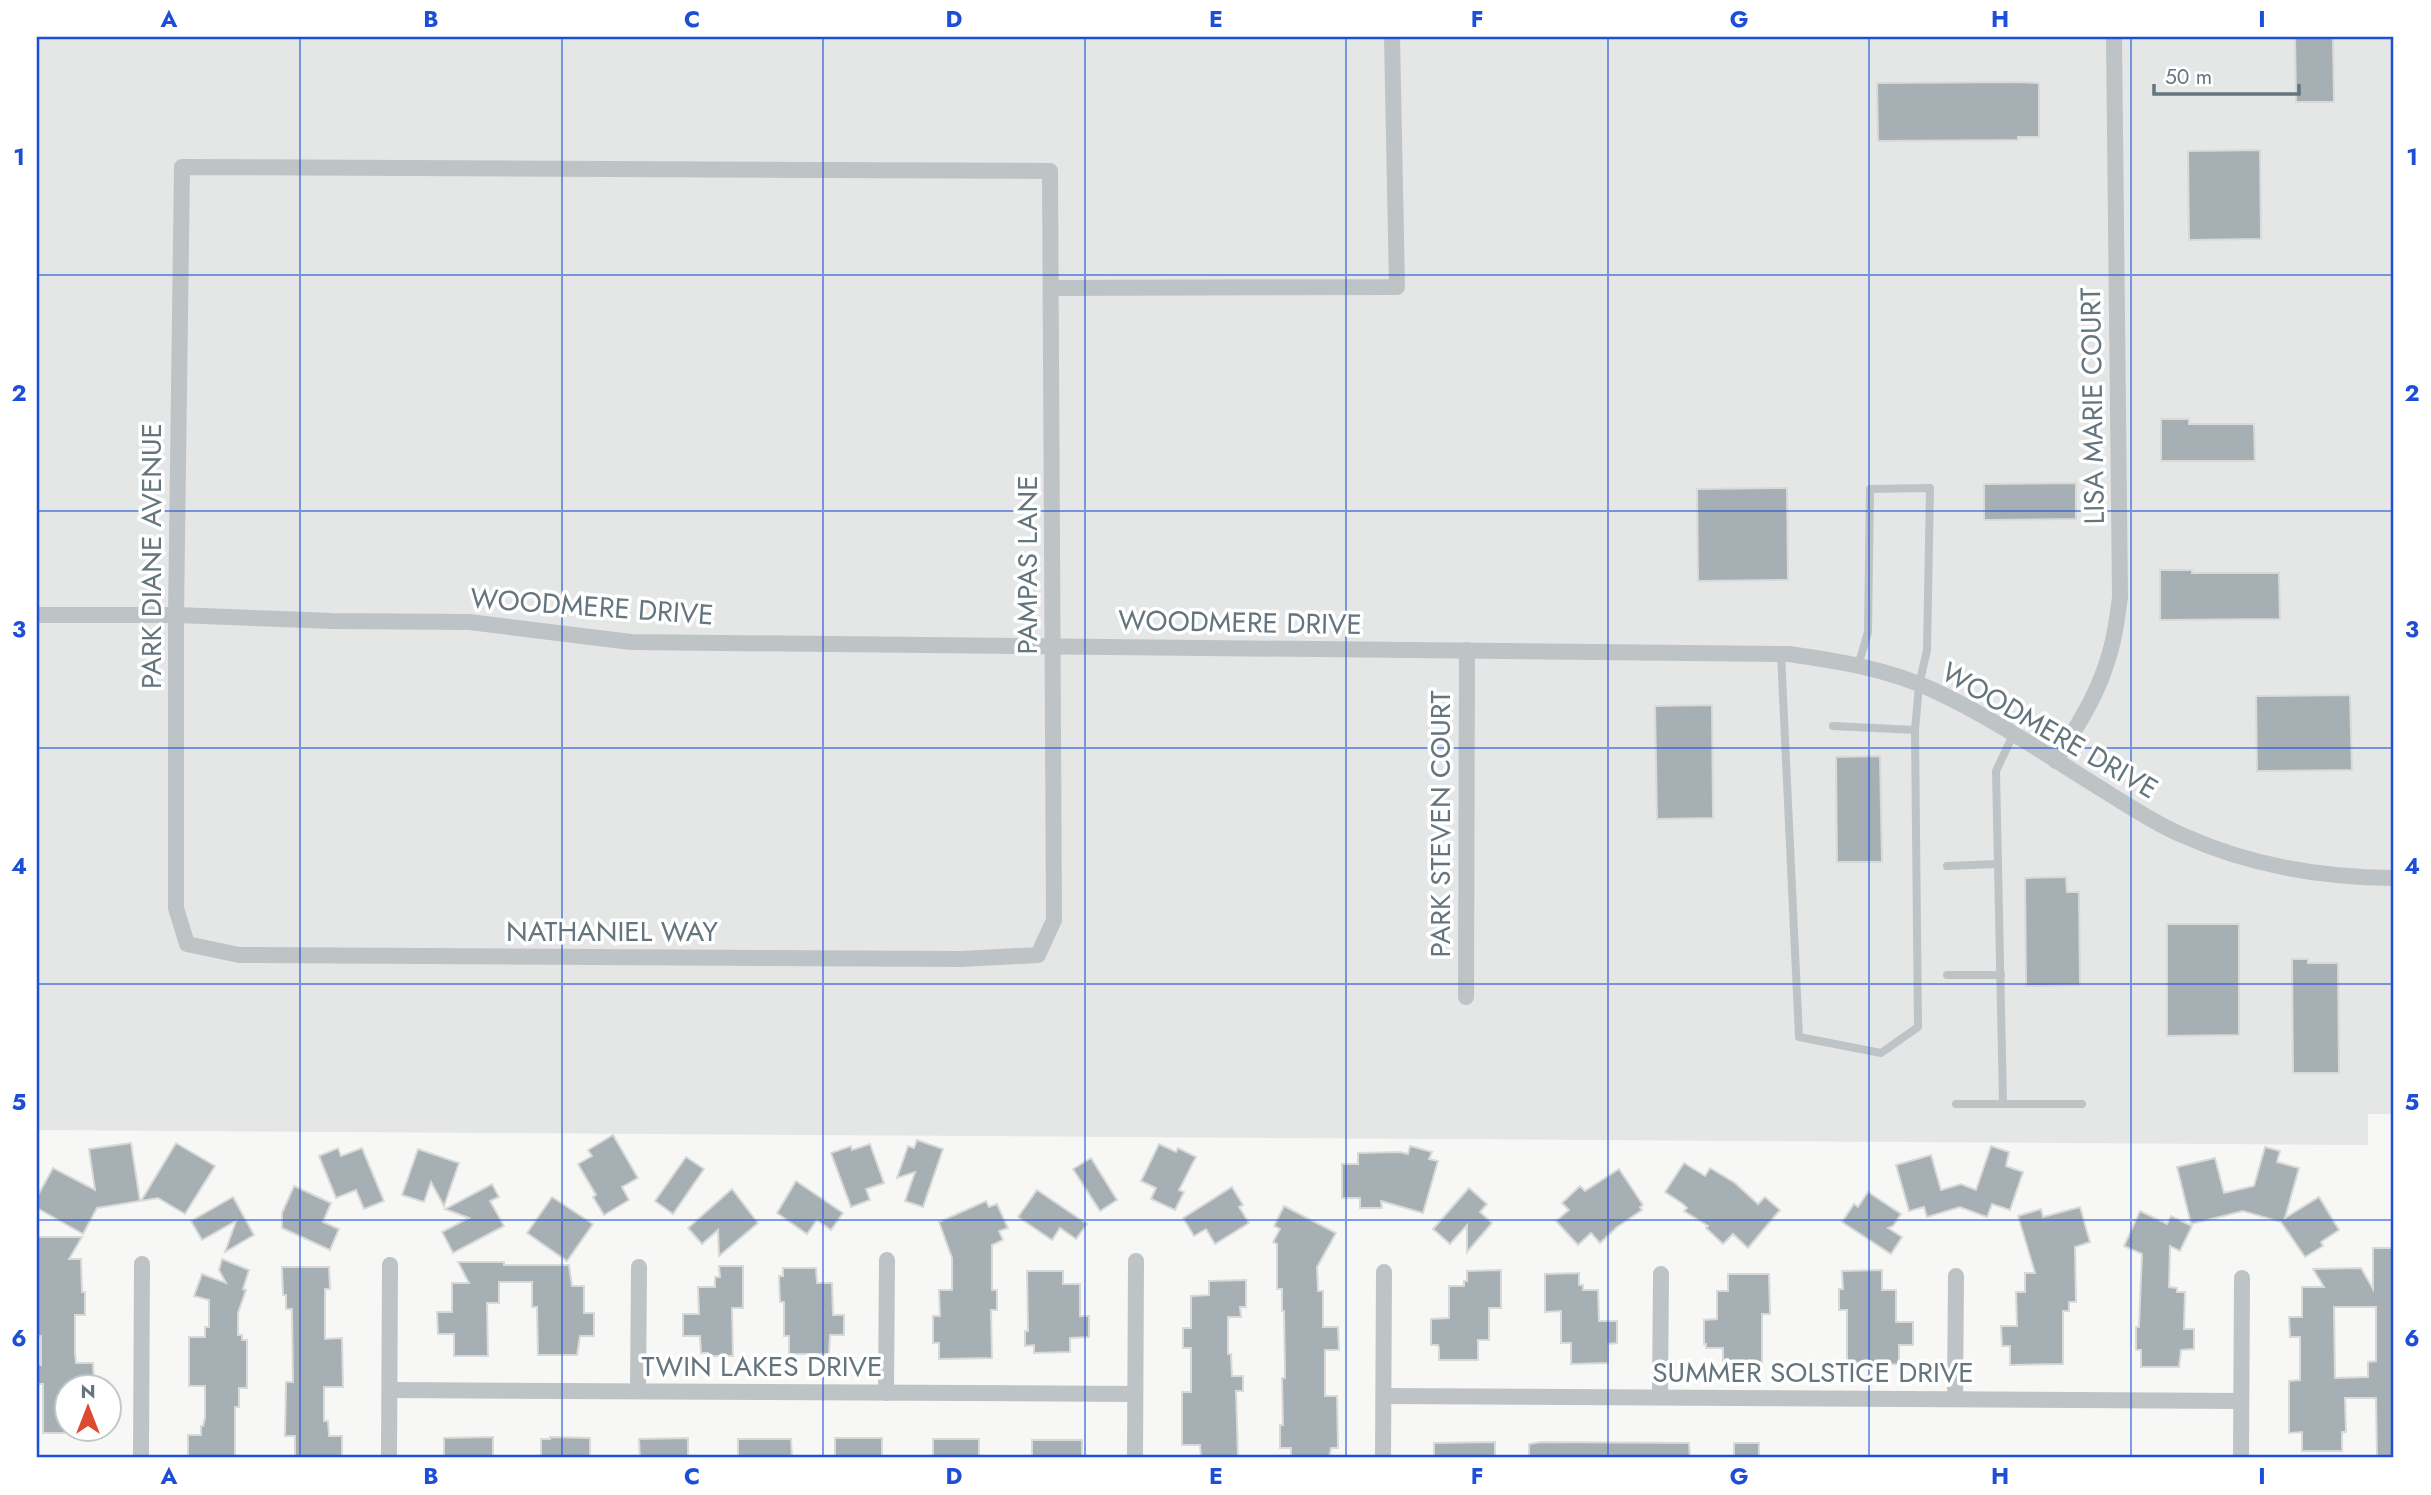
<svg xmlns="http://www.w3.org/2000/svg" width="2431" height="1495" font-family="Jost,sans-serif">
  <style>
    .built { fill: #e5e7e6 }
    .building { fill: #a6afb4; stroke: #d9d9d7; stroke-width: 2; fill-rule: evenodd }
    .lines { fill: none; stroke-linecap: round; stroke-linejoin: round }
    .lane { stroke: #bec3c6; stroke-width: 8 }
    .street { stroke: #bec3c6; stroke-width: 16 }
    .grid { fill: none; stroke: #1d4ed8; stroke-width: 2; stroke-opacity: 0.55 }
    .labels { text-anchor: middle; stroke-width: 7; stroke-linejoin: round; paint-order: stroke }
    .street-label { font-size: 28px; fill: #64757e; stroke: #fff }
    .neatline { fill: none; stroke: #1d4ed8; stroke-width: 2.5 }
    .grid-label { font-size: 23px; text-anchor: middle; font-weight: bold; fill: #1d4ed8 }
  </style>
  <rect width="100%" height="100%" fill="#f7f7f5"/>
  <polygon class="built" points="37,37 2394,37 2394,1114 2368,1114 2368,1145 37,1130"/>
  <g class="building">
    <polygon points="2295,37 2333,37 2334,102 2296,102"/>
    <polygon points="2019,82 2039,83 2039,137 2018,137 2018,140 1878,141 1877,83"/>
    <polygon points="2260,150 2261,239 2189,240 2188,151"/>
    <polygon points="2161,419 2189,419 2189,424 2254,424 2255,461 2161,461"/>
    <polygon points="2076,483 2076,519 1984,520 1984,484"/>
    <polygon points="1787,488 1788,580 1698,581 1697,489"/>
    <polygon points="2160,570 2192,570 2192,573 2279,573 2280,619 2160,620"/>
    <polygon points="2350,695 2352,770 2257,771 2256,696"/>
    <polygon points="1712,705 1713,818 1657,819 1655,706"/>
    <polygon points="1880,756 1882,862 1837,862 1836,757"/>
    <polygon points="2066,877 2067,892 2079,892 2080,985 2026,986 2025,878"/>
    <polygon points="2167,924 2239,924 2239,1035 2167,1036"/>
    <polygon points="2292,959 2308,959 2308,963 2338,963 2339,1073 2293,1073"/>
    <polygon points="613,1135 638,1178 622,1187 629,1200 604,1215 593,1197 596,1195 578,1164 592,1156 588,1150"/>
    <polygon points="917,1140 943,1149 923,1207 905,1201 915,1172 897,1178 908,1146 914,1148"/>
    <polygon points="131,1143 140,1201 97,1208 83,1234 37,1208 37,1197 53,1168 95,1190 89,1149"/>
    <polygon points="176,1143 215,1166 185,1214 158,1198 141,1201"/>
    <polygon points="870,1144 884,1183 866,1189 870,1200 851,1207 831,1153 851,1146 852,1150"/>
    <polygon points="1159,1144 1176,1152 1178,1148 1196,1157 1179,1190 1184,1192 1175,1210 1151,1199 1156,1188 1141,1181"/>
    <polygon points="1410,1146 1432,1152 1429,1159 1438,1161 1423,1213 1381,1201 1382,1208 1360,1208 1360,1198 1342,1198 1342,1164 1358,1164 1358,1153 1400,1152 1408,1154"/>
    <polygon points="1991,1146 2009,1152 2006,1166 2023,1172 2010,1210 1992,1204 1987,1217 1960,1207 1927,1217 1924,1207 1909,1211 1896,1165 1931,1155 1941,1190 1961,1184 1976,1190"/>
    <polygon points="2265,1147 2280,1151 2277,1162 2299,1168 2285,1218 2319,1197 2339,1230 2321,1242 2323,1246 2305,1257 2281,1222 2243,1211 2191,1224 2177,1167 2215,1158 2224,1193 2254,1186"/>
    <polygon points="338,1148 341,1156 362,1148 384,1201 364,1209 356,1190 336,1198 319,1156"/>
    <polygon points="418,1149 459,1163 444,1206 431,1182 424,1202 402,1195"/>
    <polygon points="686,1157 704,1169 673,1214 655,1201"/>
    <polygon points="1091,1158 1117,1200 1100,1211 1073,1169"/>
    <polygon points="1684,1163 1705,1176 1710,1168 1735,1183 1758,1204 1765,1197 1780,1210 1748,1248 1733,1234 1723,1244 1706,1228 1708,1226 1684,1211 1687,1208 1683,1204 1665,1192"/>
    <polygon points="1619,1169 1643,1205 1640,1207 1642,1210 1617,1227 1600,1243 1591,1233 1578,1245 1556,1221 1569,1210 1562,1203 1580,1186 1585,1191"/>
    <polygon points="796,1181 843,1213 831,1230 817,1220 807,1234 777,1213"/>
    <polygon points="492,1184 499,1197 490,1201 504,1226 453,1253 442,1232 469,1218 445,1209"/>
    <polygon points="294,1186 331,1203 323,1222 339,1229 330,1250 282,1228 282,1213"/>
    <polygon points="1232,1187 1243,1205 1239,1207 1249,1223 1215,1244 1206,1229 1194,1236 1183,1218"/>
    <polygon points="1469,1188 1487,1204 1480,1212 1492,1223 1467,1252 1467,1225 1450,1244 1433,1229"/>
    <polygon points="732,1189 758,1223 719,1256 718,1230 702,1244 688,1228"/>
    <polygon points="1037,1190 1087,1224 1076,1239 1060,1228 1052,1240 1018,1217"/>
    <polygon points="1868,1192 1901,1214 1893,1226 1888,1228 1902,1237 1891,1254 1842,1222 1854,1204 1858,1207"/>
    <polygon points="233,1197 254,1235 225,1252 236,1221 202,1240 191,1221"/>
    <polygon points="552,1197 593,1224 567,1261 527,1233"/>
    <polygon points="986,1201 989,1207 997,1204 1008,1228 999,1231 1003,1240 992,1245 992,1290 997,1290 997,1310 991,1310 992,1358 939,1359 939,1343 933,1343 933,1316 940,1316 939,1290 952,1290 952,1258 939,1222"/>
    <polygon points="1284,1206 1336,1233 1317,1267 1318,1291 1323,1291 1323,1327 1338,1327 1339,1350 1325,1350 1325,1396 1337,1396 1338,1448 1331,1448 1329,1458 1291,1458 1291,1448 1280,1448 1280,1425 1283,1425 1282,1378 1285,1378 1284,1311 1282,1311 1282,1289 1277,1289 1277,1244 1273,1242 1280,1229 1274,1226"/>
    <polygon points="2080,1207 2090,1242 2075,1247 2076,1302 2069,1302 2069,1311 2063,1311 2063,1364 2010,1365 2010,1346 2002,1346 2001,1326 2017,1326 2016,1292 2025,1292 2025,1273 2035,1273 2018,1216 2041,1209 2043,1217"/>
    <polygon points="2140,1211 2167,1224 2171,1216 2192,1226 2180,1251 2170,1246 2169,1287 2177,1288 2177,1292 2185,1292 2184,1329 2194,1329 2194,1349 2181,1350 2179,1367 2141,1367 2141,1350 2136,1350 2136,1327 2139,1327 2142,1254 2124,1246"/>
    <polygon points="37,1237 82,1237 69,1259 81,1259 82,1292 85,1292 85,1315 75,1315 75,1353 76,1363 93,1363 94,1383 66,1384 66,1433 43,1433 43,1384 37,1384 37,1365 41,1365 41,1336 37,1336"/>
    <path d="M2373,1248H2394V1457H2377L2376,1398H2345L2346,1432H2342V1451H2302V1432L2289,1433V1381L2300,1380V1337H2290L2289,1317H2302V1287H2324L2313,1269L2361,1268L2373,1289ZM2334,1307H2376V1361L2368,1362V1377L2335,1378Z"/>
    <polygon points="222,1259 249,1270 243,1289 246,1290 238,1313 238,1335 242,1335 242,1340 247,1340 247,1388 239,1388 239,1407 235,1407 235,1457 188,1457 188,1435 201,1435 201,1426 203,1426 205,1418 205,1386 189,1386 189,1337 205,1337 205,1327 209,1327 209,1300 194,1296 202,1274 226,1283 219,1270"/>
    <polygon points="458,1262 504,1262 504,1265 569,1265 572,1286 584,1286 584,1313 594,1313 594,1336 580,1336 577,1355 538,1355 537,1307 532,1307 532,1282 499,1282 499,1303 487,1303 488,1356 454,1356 454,1334 438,1334 437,1312 452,1312 452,1283 469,1283"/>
    <polygon points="719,1266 743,1266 743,1308 732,1308 733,1356 708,1356 708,1353 701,1353 700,1336 683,1336 683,1314 699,1314 698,1287 715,1287 715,1277 720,1277"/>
    <polygon points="282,1267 329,1267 330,1289 325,1289 325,1339 342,1338 343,1387 324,1387 324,1421 328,1421 329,1436 342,1436 342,1458 295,1458 295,1436 285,1436 286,1382 293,1382 292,1309 286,1309 286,1295 283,1295"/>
    <polygon points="783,1268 816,1268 817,1283 832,1283 833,1315 844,1315 844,1335 830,1335 829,1354 789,1354 789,1336 784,1336 784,1302 780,1302 779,1276 783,1276"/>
    <polygon points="1501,1270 1501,1308 1489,1308 1489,1340 1478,1340 1478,1360 1439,1360 1439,1348 1438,1345 1431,1345 1431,1319 1449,1318 1449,1286 1464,1286 1464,1281 1467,1281 1467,1271"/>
    <polygon points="1882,1270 1882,1290 1896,1290 1896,1322 1913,1322 1913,1345 1899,1345 1899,1364 1847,1365 1847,1310 1839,1310 1839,1289 1843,1289 1842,1271"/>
    <polygon points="1027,1271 1063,1271 1063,1284 1080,1284 1080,1316 1089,1316 1089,1337 1070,1338 1070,1352 1034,1353 1034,1345 1025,1346 1025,1331 1028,1331"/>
    <polygon points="1579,1273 1579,1285 1583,1285 1583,1290 1598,1290 1599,1321 1617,1321 1617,1343 1608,1344 1608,1363 1571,1364 1571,1343 1561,1343 1561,1311 1545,1312 1545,1274"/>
    <polygon points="1728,1274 1769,1274 1770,1314 1762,1314 1762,1362 1723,1362 1723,1348 1706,1348 1706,1344 1704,1344 1704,1320 1717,1319 1717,1291 1728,1291"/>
    <polygon points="1246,1280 1246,1307 1240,1307 1241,1317 1228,1317 1228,1354 1231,1354 1232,1376 1243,1376 1243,1391 1236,1391 1238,1458 1201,1458 1200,1445 1182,1445 1182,1392 1191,1392 1191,1348 1183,1348 1183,1328 1191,1328 1191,1296 1209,1295 1209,1281"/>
    <polygon points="493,1437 493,1458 444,1458 444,1438"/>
    <polygon points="550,1437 590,1438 590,1458 541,1458 541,1439 550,1439"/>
    <polygon points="688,1438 688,1458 640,1458 639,1439"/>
    <rect x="835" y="1438" width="47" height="20"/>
    <polygon points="738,1439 791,1439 792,1458 738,1458"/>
    <rect x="933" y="1439" width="46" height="19"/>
    <rect x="1032" y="1440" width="50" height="18"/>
    <polygon points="1495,1442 1495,1458 1434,1458 1434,1443"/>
    <polygon points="1541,1442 1689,1443 1690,1458 1529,1458 1529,1444"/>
    <rect x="1734" y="1443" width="25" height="15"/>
  </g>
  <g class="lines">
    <g class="lane">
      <polyline points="1781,654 1799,1037 1881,1053 1918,1027 1915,730 1919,685 1927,650 1930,488 1870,489 1868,632 1858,666"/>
      <polyline points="1833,726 1915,730"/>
      <polyline points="1947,866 1998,864"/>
      <polyline points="1947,975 2001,975"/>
      <polyline points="2003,1103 1996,771 2013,735"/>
      <polyline points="1956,1104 2082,1104"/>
    </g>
    <g class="street">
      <polygon points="182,167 1050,171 1054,920 1038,955 961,959 239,955 187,944 176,908 176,615"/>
      <polyline points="1051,288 1397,287 1392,37"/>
      <path d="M37,615H176L332,621L469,622L631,642L1789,654C1838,661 1888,669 1933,690C1994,718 2051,758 2108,793C2132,808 2156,824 2182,835C2251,866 2319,877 2394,878"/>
      <path d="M2056,761C2074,730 2095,700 2106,665C2114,643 2117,620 2120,597L2114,37"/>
      <polyline points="1466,997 1467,650"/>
      <polyline points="390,1390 1135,1394"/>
      <polyline points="638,1391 639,1267"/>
      <polyline points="886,1393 887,1260"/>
      <polyline points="1384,1396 2241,1401"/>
      <polyline points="1660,1397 1661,1274"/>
      <polyline points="1955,1399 1956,1276"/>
      <polyline points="141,1458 142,1264"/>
      <polyline points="389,1458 390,1265"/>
      <polyline points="1135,1458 1136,1261"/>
      <polyline points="1383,1458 1384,1272"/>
      <polyline points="2241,1458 2242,1278"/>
    </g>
  </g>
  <path class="grid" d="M300,37V1458M562,37V1458M823,37V1458M1085,37V1458M1346,37V1458M1608,37V1458M1869,37V1458M2131,37V1458M37,275H2394M37,511H2394M37,748H2394M37,984H2394M37,1220H2394"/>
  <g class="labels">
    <g class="street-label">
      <text transform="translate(2092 406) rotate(-91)" y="10">LISA MARIE COURT</text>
      <text transform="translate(151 556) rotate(-90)" y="10">PARK DIANE AVENUE</text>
      <text transform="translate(1027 565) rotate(-90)" y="10">PAMPAS LANE</text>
      <text transform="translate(592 606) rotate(4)" y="10">WOODMERE DRIVE</text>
      <text transform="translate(1240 622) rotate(1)" y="10">WOODMERE DRIVE</text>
      <text transform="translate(2050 730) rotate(30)" y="10">WOODMERE DRIVE</text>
      <text transform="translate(1440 824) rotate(-90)" y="10">PARK STEVEN COURT</text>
      <text x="612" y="941">NATHANIEL WAY</text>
      <text x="762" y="1376">TWIN LAKES DRIVE</text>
      <text x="1813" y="1382">SUMMER SOLSTICE DRIVE</text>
    </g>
  </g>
  <rect width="2431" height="1495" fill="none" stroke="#ffffff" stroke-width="77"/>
  <g transform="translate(88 1408)"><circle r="33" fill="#ffffff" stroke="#c1c8cb" stroke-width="2"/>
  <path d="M0-5L12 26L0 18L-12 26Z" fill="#dc4a30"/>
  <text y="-10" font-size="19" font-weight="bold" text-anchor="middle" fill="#64757e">N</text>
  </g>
  <path d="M2154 84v10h145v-10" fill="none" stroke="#64757e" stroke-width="3.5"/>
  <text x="2165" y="84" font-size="21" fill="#64757e" stroke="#ffffff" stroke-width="5" paint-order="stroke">50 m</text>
  <rect x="38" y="38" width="2354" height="1418" class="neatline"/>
  <g class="grid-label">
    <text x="169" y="27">A</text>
    <text x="431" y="27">B</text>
    <text x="692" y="27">C</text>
    <text x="954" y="27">D</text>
    <text x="1216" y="27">E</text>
    <text x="1477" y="27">F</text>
    <text x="1739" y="27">G</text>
    <text x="2000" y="27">H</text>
    <text x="2262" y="27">I</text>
    <text x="19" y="165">1</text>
    <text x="2412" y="165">1</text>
    <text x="19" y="401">2</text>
    <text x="2412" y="401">2</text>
    <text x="19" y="637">3</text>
    <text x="2412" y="637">3</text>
    <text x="19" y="874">4</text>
    <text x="2412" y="874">4</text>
    <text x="19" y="1110">5</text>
    <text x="2412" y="1110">5</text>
    <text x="19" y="1346">6</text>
    <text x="2412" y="1346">6</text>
    <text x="169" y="1484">A</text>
    <text x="431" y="1484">B</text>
    <text x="692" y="1484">C</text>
    <text x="954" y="1484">D</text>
    <text x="1216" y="1484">E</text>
    <text x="1477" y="1484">F</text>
    <text x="1739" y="1484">G</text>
    <text x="2000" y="1484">H</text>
    <text x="2262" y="1484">I</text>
  </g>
</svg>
